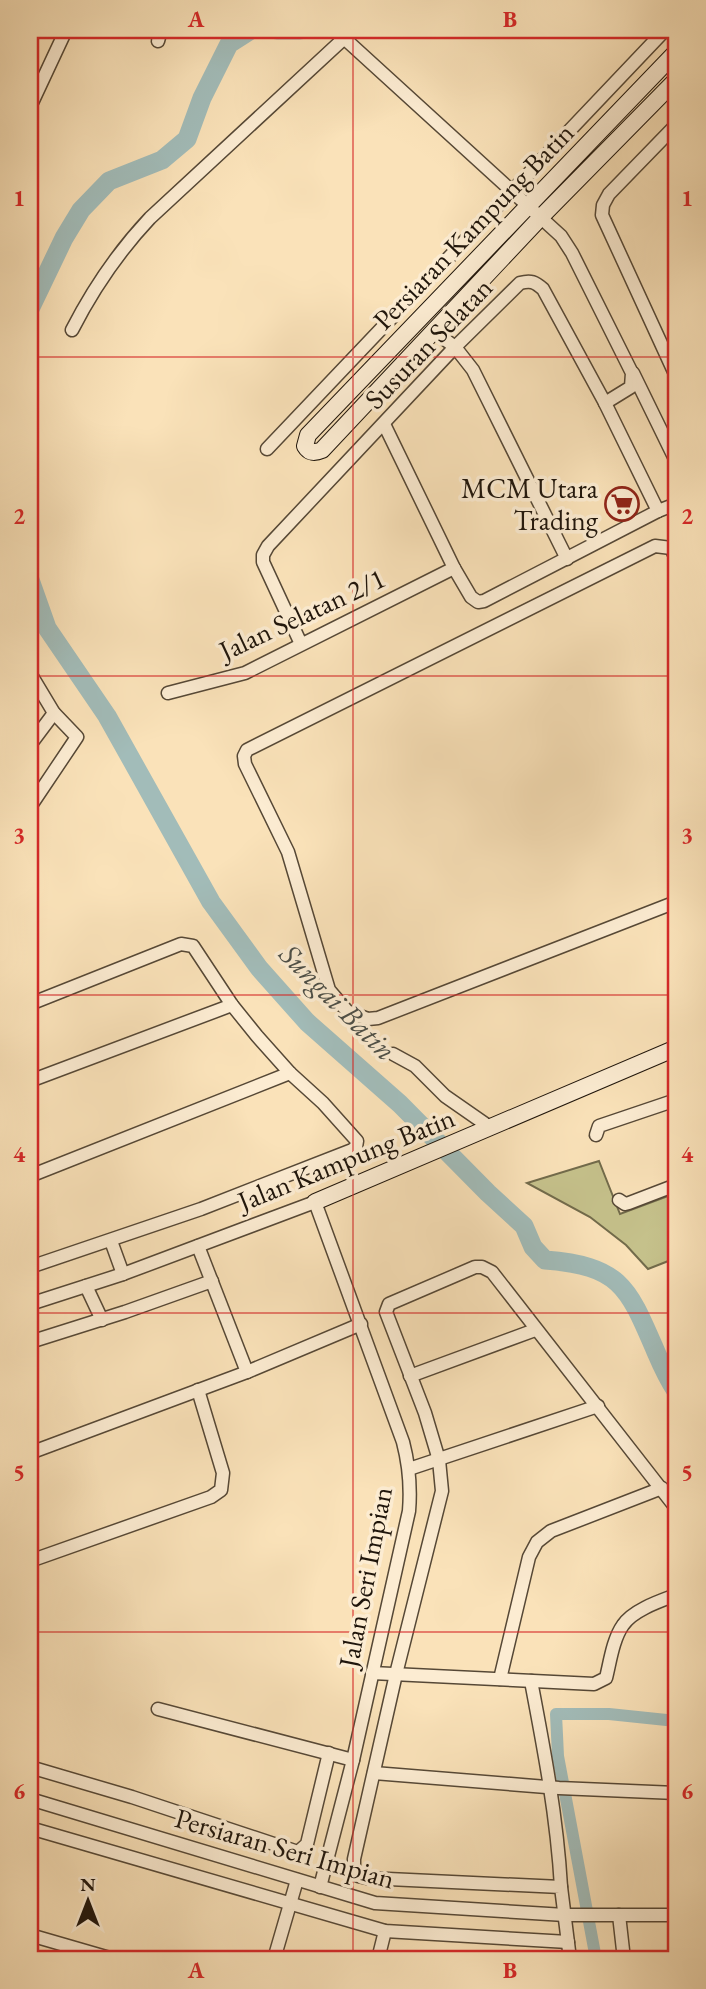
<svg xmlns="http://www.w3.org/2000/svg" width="706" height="1989" font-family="'EB Garamond',serif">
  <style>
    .green { fill: #c5c18b; stroke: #726b4b; stroke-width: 2 }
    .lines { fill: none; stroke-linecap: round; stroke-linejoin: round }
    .canal { stroke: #a2bcb9; stroke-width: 12 }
    .river { stroke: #a2bcb9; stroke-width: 19 }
    .street-casing { stroke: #564836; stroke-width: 15 }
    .secondary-casing { stroke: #1f150b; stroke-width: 18 }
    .street { stroke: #fcecd2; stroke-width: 12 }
    .secondary { stroke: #fcecd2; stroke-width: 16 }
    .grid { fill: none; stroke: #d62828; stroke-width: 2; stroke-opacity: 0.55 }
    .labels { text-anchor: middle; stroke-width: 7; stroke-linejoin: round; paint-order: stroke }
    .street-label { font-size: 28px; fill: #1f150b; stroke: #fcecd2 }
    .poi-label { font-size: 28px; fill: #1f150b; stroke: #fcecd2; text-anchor: end }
    .water-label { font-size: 30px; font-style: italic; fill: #4d4f48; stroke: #fcecd2 }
    .neatline { fill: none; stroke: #d62828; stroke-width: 2.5 }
    .grid-label { font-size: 23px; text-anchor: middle; font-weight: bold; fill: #d62828 }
  </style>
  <rect width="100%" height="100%" fill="#fae2b9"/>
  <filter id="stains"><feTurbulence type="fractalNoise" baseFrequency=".00286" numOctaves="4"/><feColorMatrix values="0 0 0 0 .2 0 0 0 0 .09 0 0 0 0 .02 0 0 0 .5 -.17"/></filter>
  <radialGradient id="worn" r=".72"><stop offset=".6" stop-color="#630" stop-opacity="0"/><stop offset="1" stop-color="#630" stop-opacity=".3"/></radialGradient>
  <polygon class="green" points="599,1161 620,1214 676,1193 676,1258 648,1269 626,1245 590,1217 527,1183"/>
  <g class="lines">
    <polyline class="canal" points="596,1959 558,1756 556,1714 609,1714 676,1721"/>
    <g class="river">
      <polyline points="277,30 300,30"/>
      <polyline points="30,309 64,238 81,210 109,181 162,160 187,139 202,98 229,44 251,30"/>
      <path d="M30,580L47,628L107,716L211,902L259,968L307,1022L400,1104L488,1193L524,1226L533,1247L545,1260C621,1266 628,1287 656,1352C662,1366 668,1379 676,1391"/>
    </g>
    <g class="street-casing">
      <g id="street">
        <polyline points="344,38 561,236 572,253 632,373 631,387 605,403"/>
        <polyline points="158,41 161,30"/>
        <polyline points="30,107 66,30"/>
        <polyline points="676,125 609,194 603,205 602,215 676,376"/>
        <path d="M72,330C93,289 118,252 150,218L353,30"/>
        <polyline points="435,332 455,347 473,370 567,559"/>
        <polyline points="633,373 676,461"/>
        <polyline points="384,424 454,568 471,597 478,602 484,601 658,511 676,504"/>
        <polyline points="267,449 665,30"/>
        <polyline points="676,559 671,548 655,546 247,750 244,756 245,764 288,852 329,990 347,1011 368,1019 378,1018 676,902"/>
        <path d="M301,644L263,562V555L268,546L455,347L520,283C531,280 535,282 543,289L605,403L658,511"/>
        <polyline points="30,673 54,713 77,737 30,807"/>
        <polyline points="168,693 245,673 454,568"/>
        <polyline points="30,745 54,713"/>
        <polyline points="30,1004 181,944 193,946 232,1005 257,1036 290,1073 323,1103 357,1141 356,1147 352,1150 201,1209 30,1267"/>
        <polyline points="393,1054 415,1066 445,1096 491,1128"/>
        <polyline points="30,1081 232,1005"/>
        <polyline points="596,1135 599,1126 676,1100"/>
        <polyline points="30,1176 290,1073"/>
        <polyline points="619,1200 625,1204 629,1203 676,1185"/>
        <polyline points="111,1241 123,1274"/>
        <polyline points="198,1246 247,1372"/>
        <polyline points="86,1286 102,1320"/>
        <path d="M30,1304L123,1274L315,1202L403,1442C409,1465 411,1487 409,1511L353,1760L320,1887"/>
        <polyline points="30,1342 125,1312 212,1281"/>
        <polyline points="410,1376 535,1330"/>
        <polyline points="30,1453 247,1372 361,1324"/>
        <polyline points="409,1469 598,1406"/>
        <polyline points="30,1561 211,1497 221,1490 223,1473 198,1390"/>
        <path d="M372,1673L594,1684L606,1678C610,1662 613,1639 623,1625C633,1610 660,1601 676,1595"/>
        <polyline points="500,1679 529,1557 537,1542 551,1531 662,1488"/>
        <path d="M531,1681C544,1749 557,1817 561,1887"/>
        <polyline points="158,1709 353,1760"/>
        <polyline points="30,1767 132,1797 298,1852 307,1844 329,1753"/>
        <polyline points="374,1773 559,1788 676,1793"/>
        <polyline points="30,1799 375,1903 565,1915 676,1915"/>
        <polyline points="30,1828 385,1931 568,1942"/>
        <polyline points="619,1915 624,1959"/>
        <polyline points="30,1935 113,1959"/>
        <polyline points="274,1959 297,1880"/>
        <polyline points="378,1959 385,1931"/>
        <polyline points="570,1959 561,1887 367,1878 358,1876 354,1869 354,1859 396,1674 442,1491 439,1460 425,1413 386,1312 389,1304 475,1267 482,1267 492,1272 676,1508"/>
      </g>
    </g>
    <g class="secondary-casing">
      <g id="secondary">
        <path d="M676,52L308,435L305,446C309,453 315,453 322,450L541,217L676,80"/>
        <polyline points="315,1202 676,1048"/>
      </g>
    </g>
    <use href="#street" class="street"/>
    <use href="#secondary" class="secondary"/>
  </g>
  <path class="grid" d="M353,30V1959M30,357H676M30,676H676M30,995H676M30,1313H676M30,1632H676"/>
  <defs>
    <g id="supermarket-ring" transform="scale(1.75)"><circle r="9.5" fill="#fcecd2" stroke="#8f2418" stroke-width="1.5"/><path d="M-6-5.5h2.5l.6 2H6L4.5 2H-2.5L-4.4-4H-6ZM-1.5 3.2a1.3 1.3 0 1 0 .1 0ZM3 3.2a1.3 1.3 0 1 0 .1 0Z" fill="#8f2418"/></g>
  </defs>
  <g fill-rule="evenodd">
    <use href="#supermarket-ring" x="622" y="504"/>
  </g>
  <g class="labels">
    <g class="street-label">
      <text transform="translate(473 226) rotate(-46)" y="10">Persiaran Kampung Batin</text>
      <text transform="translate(428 343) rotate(-46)" y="10">Susuran Selatan</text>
      <text transform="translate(302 614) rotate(-25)" y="10">Jalan Selatan 2/1</text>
      <text transform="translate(346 1159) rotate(-22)" y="10">Jalan Kampung Batin</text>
      <text transform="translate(365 1577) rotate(-79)" y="10">Jalan Seri Impian</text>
      <text transform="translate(285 1848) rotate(16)" y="10">Persiaran Seri Impian</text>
    </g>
    <g class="poi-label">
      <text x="598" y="498">MCM Utara<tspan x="598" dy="32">Trading</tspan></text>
    </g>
    <g class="water-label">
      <text transform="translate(338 1002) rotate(45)" y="10">Sungai Batin</text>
    </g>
  </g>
  <rect width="706" height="1989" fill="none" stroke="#fae2b9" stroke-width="77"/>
  <g transform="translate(88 1901)" stroke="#fcecd2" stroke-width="5" paint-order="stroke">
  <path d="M0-5L12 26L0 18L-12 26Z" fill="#1f150b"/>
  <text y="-10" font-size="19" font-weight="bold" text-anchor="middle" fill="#1f150b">N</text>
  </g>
  <rect x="38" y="38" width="630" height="1913" class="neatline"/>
  <g class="grid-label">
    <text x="196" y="27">A</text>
    <text x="510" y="27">B</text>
    <text x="19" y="206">1</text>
    <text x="687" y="206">1</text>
    <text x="19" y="524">2</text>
    <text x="687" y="524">2</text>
    <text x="19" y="843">3</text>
    <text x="687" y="843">3</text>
    <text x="19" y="1162">4</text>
    <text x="687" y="1162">4</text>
    <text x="19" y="1480">5</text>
    <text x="687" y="1480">5</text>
    <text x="19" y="1799">6</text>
    <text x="687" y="1799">6</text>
    <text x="196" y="1978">A</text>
    <text x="510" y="1978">B</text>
  </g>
  <rect width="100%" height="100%" filter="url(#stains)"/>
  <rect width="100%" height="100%" fill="url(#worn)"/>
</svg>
